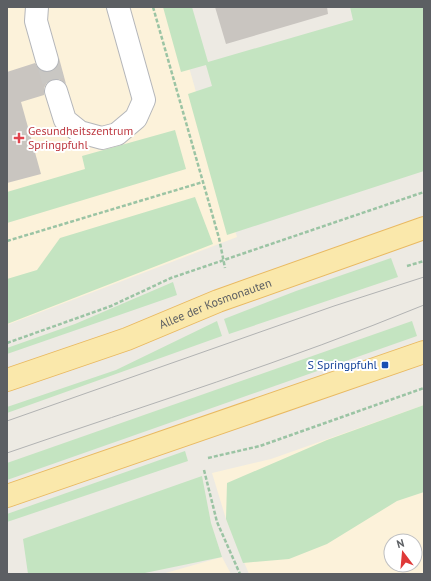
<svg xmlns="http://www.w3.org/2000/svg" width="431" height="581" font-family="'PT Sans',sans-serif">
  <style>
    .commercial { fill: #fcf2da; fill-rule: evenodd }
    .green { fill: #c4e4c1 }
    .building { fill: #c9c5c0 }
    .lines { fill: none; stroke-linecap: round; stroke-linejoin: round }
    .minor-tunnel { stroke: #c9c7c3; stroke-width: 22; stroke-dasharray: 22 11; stroke-linecap: butt }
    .minor-casing { stroke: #b4b6ba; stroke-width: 24 }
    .major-casing { stroke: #e9b961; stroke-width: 24 }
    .path { stroke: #9bc4a4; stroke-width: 2.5; stroke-dasharray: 4 2; stroke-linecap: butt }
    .minor { stroke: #fff; stroke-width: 22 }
    .major { stroke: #fae8ab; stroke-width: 22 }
    .tram { stroke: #b2b3b3; stroke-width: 1 }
    .health-dot { fill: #e0444e; stroke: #fff; stroke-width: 1.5 }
    .transit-dot { fill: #1a4fb4; stroke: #fff; stroke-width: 1.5 }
    .labels { text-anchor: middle; stroke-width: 4; stroke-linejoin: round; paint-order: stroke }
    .health-label { font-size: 12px; fill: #be3a42; stroke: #fff; text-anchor: start }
    .street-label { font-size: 12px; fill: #5c5f63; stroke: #fff }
    .transit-label { font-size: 12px; fill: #164399; stroke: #fff; text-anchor: end }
  </style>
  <rect width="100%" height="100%" fill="#edeae3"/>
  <g class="commercial">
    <polygon points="7,7 172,7 237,237 7,325"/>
    <path d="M424,405V574H249L226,519L212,473L271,459ZM391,541H415V565H391Z"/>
    <polygon points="222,557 231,574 162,574"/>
  </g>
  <g class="green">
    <polygon points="163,7 192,7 208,62 353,20 350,7 424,7 424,171 227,235 188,94 212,86 206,65 181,72"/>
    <polygon points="175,130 186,169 7,223 7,192 85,169 82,156"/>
    <polygon points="195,197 213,244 7,324 7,279 37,270 60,238"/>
    <polygon points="391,258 398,277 229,334 224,319 296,291"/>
    <polygon points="173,282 177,295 7,354 7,348 75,324"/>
    <polygon points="217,321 222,336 7,413 7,407 116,370"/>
    <polygon points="412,321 417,336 7,480 7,463"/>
    <polygon points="424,405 424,492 397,501 327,544 289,559 243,563 226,519 227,483 327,440"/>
    <polygon points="185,451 188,461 7,522 7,514"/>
    <polygon points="202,476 211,523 222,557 140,574 28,574 23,539"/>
  </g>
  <g class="building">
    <polygon points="215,7 327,7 328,14 226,44"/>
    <polygon points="59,58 66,84 59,79 52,79 47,82 44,88 44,95 21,102 41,174 7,183 7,72 35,63 39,69 44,72 50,72 56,68"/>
  </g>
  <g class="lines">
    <polyline class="minor-tunnel" points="47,60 56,91"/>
    <g class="minor-casing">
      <g id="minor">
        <polyline points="37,7 36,21 47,60"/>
        <polyline points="56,91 65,120 80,132 102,138 117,134 136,118 144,100 118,7"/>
      </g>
    </g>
    <g class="major-casing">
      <g id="major">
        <path id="s1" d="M7,380L127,339L218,301L424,228"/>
        <polyline points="7,496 424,352"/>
      </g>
    </g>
    <g class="path">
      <polyline points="153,7 219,238 225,268"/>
      <polyline points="7,241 203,182"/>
      <polyline points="407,266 424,261"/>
      <polyline points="7,343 111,306 171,278 424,192"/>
      <polyline points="208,458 260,446 424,388"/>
      <polyline points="204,470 217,522 240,574"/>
    </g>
    <use href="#minor" class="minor"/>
    <use href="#major" class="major"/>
    <g class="tram">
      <polyline points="7,421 334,306 424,277"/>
      <path d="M7,453C146,405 288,361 424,305"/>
    </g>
  </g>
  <path class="health-dot" d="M17 132h4v4h4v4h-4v4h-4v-4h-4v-4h4z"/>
  <rect class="transit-dot" x="381" y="361" width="8" height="8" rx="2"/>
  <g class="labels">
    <g class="health-label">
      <text x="28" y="135">Gesundheitszentrum<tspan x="28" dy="14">Springpfuhl</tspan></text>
    </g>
    <g class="street-label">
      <text dy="4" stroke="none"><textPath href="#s1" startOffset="222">Allee der Kosmonauten</textPath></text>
    </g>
    <g class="transit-label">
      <text x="377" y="369">S Springpfuhl</text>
    </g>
  </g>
  <rect width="431" height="581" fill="none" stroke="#5c5f63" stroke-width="16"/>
  <g transform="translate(403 553) rotate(344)"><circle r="19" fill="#ffffff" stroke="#bebfc1"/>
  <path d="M0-3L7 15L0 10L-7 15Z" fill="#df3938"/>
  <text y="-6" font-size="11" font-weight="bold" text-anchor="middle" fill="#5c5f63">N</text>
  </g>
</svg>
